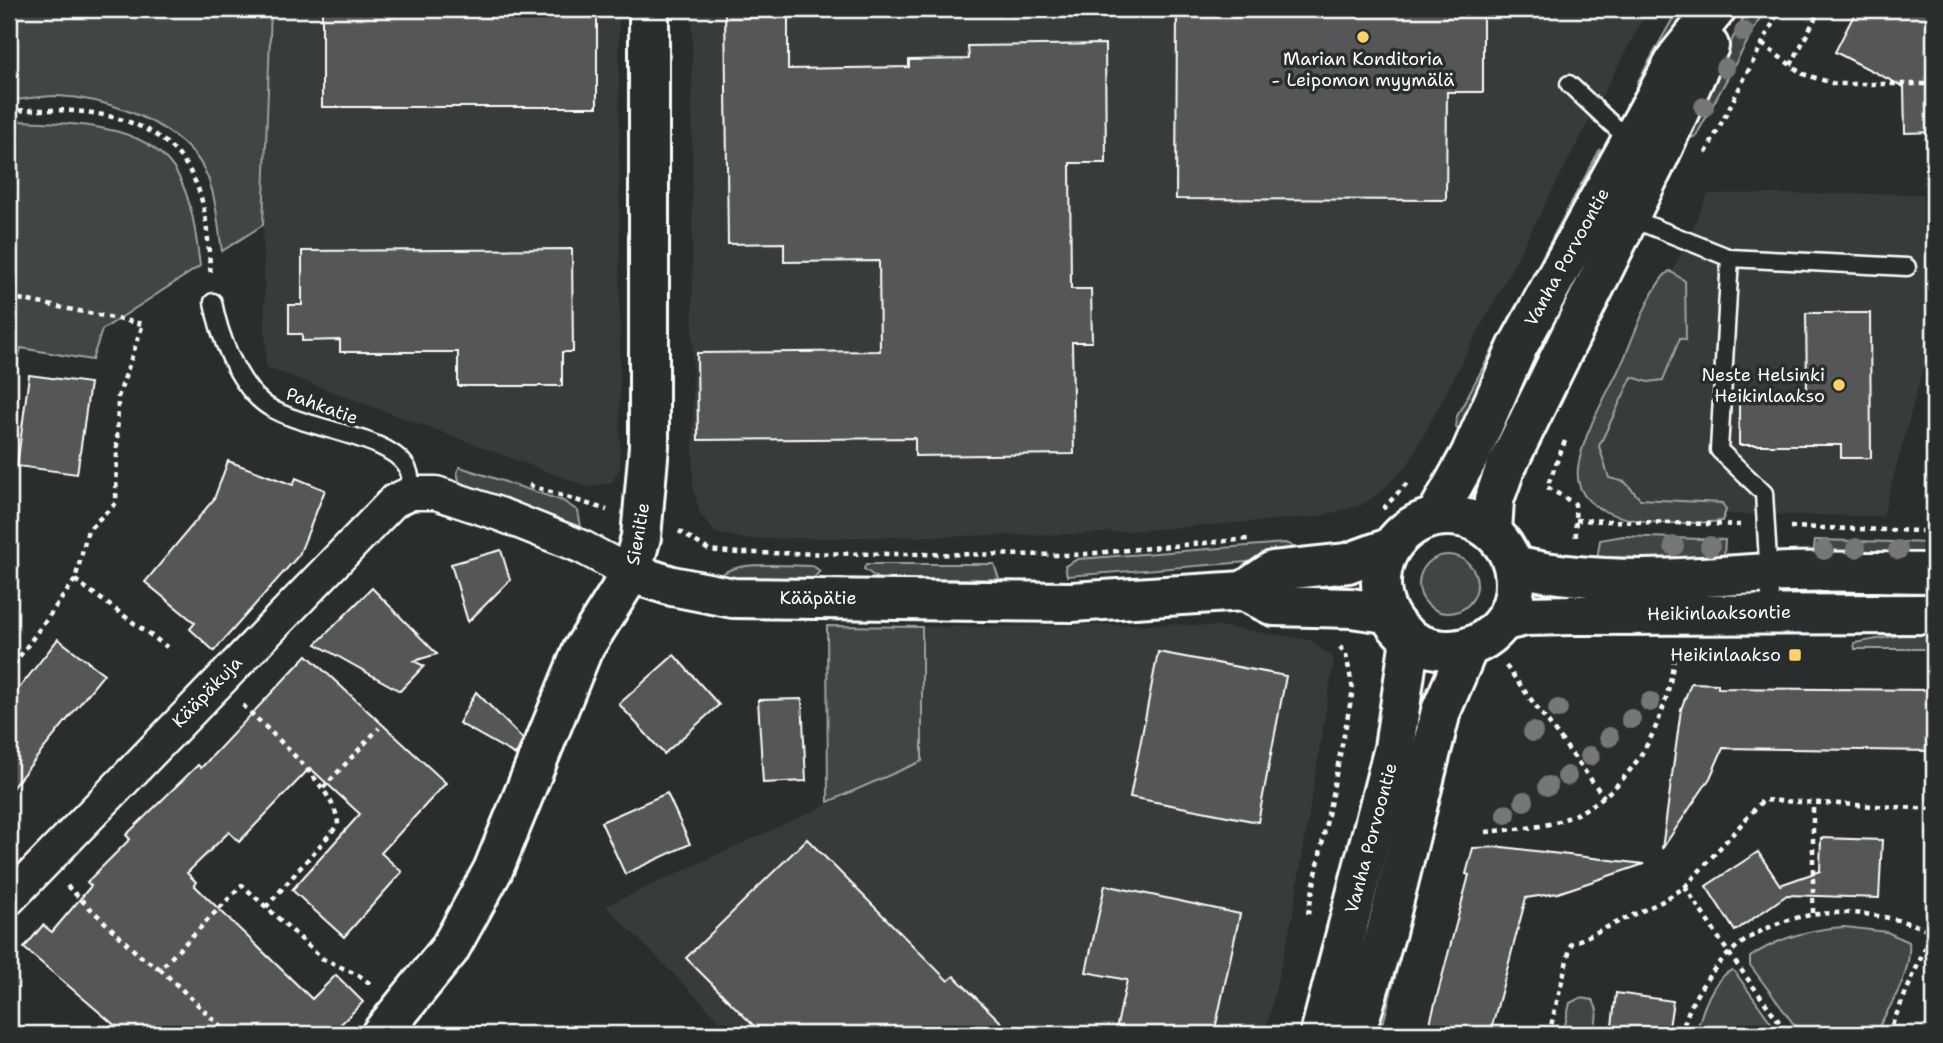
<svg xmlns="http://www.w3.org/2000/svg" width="1943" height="1043" font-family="'Shantell Sans',sans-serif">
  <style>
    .built { fill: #373a3b }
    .green { fill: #414445; stroke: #a0a2a2; stroke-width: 2 }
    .building { fill: #555758; stroke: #fff; stroke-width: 2 }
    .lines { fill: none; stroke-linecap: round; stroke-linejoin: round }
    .lane-casing { stroke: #fff; stroke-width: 21 }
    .street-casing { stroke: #fff; stroke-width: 37 }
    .secondary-casing { stroke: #fff; stroke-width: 44 }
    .primary-casing { stroke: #fff; stroke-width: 44 }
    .path { stroke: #fff; stroke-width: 4.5; stroke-dasharray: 5 5; stroke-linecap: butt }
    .lane { stroke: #2a2d2e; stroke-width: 16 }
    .street { stroke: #2a2d2e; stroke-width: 32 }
    .secondary { stroke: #2a2d2e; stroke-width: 38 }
    .primary { stroke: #2a2d2e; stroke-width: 38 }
    .tree { fill: #757778 }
    .poi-dot { fill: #ffd166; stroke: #2a2d2e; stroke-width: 2.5 }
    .labels { text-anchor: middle; stroke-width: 7; stroke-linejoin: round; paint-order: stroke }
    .poi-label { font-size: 18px; fill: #fff; stroke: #2a2d2e; text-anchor: end }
    .street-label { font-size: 18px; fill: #fff; stroke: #2a2d2e }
  </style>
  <rect width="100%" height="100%" fill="#2a2d2e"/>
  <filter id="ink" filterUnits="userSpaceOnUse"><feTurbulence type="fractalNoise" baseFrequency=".0143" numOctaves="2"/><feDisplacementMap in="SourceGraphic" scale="14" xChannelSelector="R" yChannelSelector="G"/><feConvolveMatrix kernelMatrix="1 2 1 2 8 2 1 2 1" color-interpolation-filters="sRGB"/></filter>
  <g filter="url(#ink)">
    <g class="built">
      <polygon points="271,9 619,9 620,469 612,482 589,487 266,367 263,225"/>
      <polygon points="692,9 1648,9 1409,463 1384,489 1362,505 1316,517 1088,534 748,539 716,533 700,514 693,489"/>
      <polygon points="1708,194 1934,194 1934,328 1883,516 1642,513 1608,502 1590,456"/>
      <polygon points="1171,624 1225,627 1310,640 1334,659 1292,919 1265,1034 733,1034 606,906 922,761 922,627"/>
    </g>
    <g class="green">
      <path d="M9,9H271L263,225L222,251C217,220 216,179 194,154C162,118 104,98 57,96C41,96 24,99 9,101Z"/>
      <polygon points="1678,9 1696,9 1648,88 1637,83"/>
      <polygon points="1748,9 1765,9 1696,136 1691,138 1688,136 1691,119"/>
      <path d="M20,121C73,124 151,122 179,177C193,204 196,236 200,266L102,330L92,360L21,348L9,390V122Z"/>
      <polygon points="1600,149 1595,180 1464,432 1456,428 1457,416"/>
      <path d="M1670,271L1685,281L1686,340L1680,338L1663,380L1648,382L1632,377L1599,446L1609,478L1625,482L1640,499L1722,503L1726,510L1722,521C1680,525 1564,531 1579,462C1586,427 1609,391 1624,359C1632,340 1654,279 1670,271Z"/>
      <polygon points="460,467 563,501 578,511 581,527 460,484 457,472"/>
      <polygon points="1623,536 1725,540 1724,555 1658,564 1596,566 1600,540"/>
      <polygon points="1815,540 1934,543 1934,558 1813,556"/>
      <polygon points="1285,543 1291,545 1299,558 1067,576 1065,566 1078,559"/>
      <circle cx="1448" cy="584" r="29"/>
      <polygon points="866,564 994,564 999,579 880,580 864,569"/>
      <path d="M813,566L820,571L812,580H744L721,575C737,560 791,566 813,566Z"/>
      <polygon points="827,626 922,627 922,761 828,802"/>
      <polygon points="1924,631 1934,631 1934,649 1855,649 1854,643"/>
      <polygon points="1454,737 1456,739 1381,1032 1368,1034"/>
      <path d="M1845,927L1887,932L1909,942C1912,975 1890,1005 1875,1034H1801L1750,965V957C1779,937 1810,929 1845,927Z"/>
      <path d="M1732,970L1735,972L1779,1034H1696C1701,1014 1712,979 1732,970Z"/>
      <polygon points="1580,998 1593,1000 1597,1010 1595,1034 1563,1034 1570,1003"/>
    </g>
    <g class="building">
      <rect x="322" y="9" width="275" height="98"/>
      <polygon points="725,9 788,9 788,69 909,67 909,60 969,59 968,46 1105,44 1106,163 1070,163 1071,289 1091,289 1092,342 1072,342 1074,454 915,456 915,438 698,440 697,353 880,351 879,261 784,262 784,243 728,244"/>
      <polygon points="1177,9 1483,9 1483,92 1447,92 1446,200 1176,199"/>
      <polygon points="1857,9 1934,9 1934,132 1905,133 1904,87 1835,52"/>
      <polygon points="572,249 573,352 562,352 562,386 458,386 458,352 340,352 340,340 302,341 302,334 289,334 289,305 302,305 302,251"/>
      <polygon points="1806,313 1870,313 1871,458 1841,458 1841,445 1739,445 1739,391 1807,390"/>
      <polygon points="29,375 90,383 77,474 17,466"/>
      <polygon points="228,461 293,485 296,478 325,490 299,555 214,651 190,629 195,623 145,582 214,499"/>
      <polygon points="501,550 510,580 468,622 451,564"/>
      <polygon points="372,588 437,654 414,661 424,666 400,691 316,644"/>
      <polygon points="58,639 104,674 9,792 9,701"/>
      <polygon points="1158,652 1286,676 1258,822 1130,797"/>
      <polygon points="307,655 446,783 381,853 402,872 344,937 292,890 360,814 310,768 239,842 229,832 187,873 196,882 194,885 312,999 336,975 363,1002 331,1034 125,1034 24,948 43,925 52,932 91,886 87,882 130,839 126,835 198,765 201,768"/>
      <polygon points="674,655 719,705 664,754 619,704"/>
      <polygon points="1691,683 1718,684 1718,688 1934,690 1934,751 1723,748 1710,778 1662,849 1681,709"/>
      <polygon points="476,692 523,739 516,755 459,723"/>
      <polygon points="802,699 806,781 763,783 758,700"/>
      <polygon points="667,793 690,844 625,874 601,822"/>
      <polygon points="1821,838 1882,840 1879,898 1787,895 1735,931 1706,886 1758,852 1780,885 1820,871"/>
      <polygon points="807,839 948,981 954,976 1013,1034 762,1034 686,958"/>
      <polygon points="1502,847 1644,864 1558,893 1526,898 1490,1034 1427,1034 1469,875 1466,874 1473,848"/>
      <polygon points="1105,885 1240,914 1214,1034 1115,1034 1127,980 1086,972"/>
      <polygon points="1616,993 1673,1001 1668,1034 1611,1034"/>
    </g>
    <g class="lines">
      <g class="lane-casing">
        <g id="lane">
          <polyline points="1569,84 1631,142"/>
          <polyline points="1628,217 1730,258 1907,267"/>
          <polyline points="1730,258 1719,450 1764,493 1771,612"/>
          <path d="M213,302C219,335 236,380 262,402C294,430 395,433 409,472C411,478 411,487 411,493"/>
        </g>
      </g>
      <g class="street-casing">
        <polyline id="street" points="9,899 394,501 411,493 436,493 502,515 582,547 631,573"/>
      </g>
      <g class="secondary-casing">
        <g id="secondary">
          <path d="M1514,566C1596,585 1685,579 1769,573C1823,569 1880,573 1934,573"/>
          <polyline points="631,573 672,586 733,598 1072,602 1244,591 1274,606 1351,608 1386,613"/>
          <polyline points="1244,591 1273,571 1348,563 1389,548"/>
          <polyline points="1504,621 1526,616 1573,615 1934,614"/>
          <polyline points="381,1034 449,950 493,870 582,651 631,573 641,537 649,446 649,9"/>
        </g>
      </g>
      <g class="primary-casing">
        <g id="primary">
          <circle cx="1448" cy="583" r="67"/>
          <polyline points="1436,516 1470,455 1518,346 1678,56 1716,9"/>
          <polyline points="1492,531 1494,500 1505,469 1660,154 1709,46"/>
          <polyline points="1320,1034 1394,748 1410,639"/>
          <polyline points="1355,1034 1386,932 1441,711 1468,648"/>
        </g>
      </g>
      <g class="path">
        <polyline points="1762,44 1803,74 1835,84 1934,84"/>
        <polyline points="1791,65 1820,9"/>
        <path d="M9,111C79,107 167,110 197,186C208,213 208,247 211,276"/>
        <polyline points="1706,153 1780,9"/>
        <polyline points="9,297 143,324 118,397 116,503 88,530 75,580 9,671"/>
        <polyline points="1565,441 1547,487 1575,504 1576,539"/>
        <polyline points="529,485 607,510"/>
        <polyline points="1383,509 1408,482"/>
        <polyline points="1576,520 1740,525"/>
        <polyline points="1790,527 1922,531"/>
        <polyline points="679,531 709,550 739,553 1074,555 1248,539"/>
        <polyline points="75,580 167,647"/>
        <polyline points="1506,666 1604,797"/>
        <path d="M243,705C268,731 338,789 338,825L266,907"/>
        <polyline points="323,788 379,728"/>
        <path d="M1486,832C1504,830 1523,829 1540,826C1622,810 1667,732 1674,655"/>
        <polyline points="67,886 140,956 160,969"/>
        <polyline points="1685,887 1763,800 1934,809"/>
        <polyline points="1813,913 1813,803"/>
        <polyline points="1308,914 1353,690 1346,654 1340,647"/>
        <polyline points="229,1034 160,969 242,885 323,959 360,976 373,986"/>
        <polyline points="1549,1034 1571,944 1661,902 1685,887 1728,952 1788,1034"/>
        <path d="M1682,1034C1686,1011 1698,990 1712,972C1766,903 1858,901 1934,932"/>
        <polyline points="1888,1034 1932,932"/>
      </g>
      <use href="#lane" class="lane"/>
      <use href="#street" class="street"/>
      <use href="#secondary" class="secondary"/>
      <use href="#primary" class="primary"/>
    </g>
    <g class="tree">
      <circle cx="1744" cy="32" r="10"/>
      <circle cx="1725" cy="68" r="10"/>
      <circle cx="1704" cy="107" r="10"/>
      <circle cx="1674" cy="546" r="10"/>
      <circle cx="1710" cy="546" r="10"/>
      <circle cx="1856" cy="548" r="10"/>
      <circle cx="1824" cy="550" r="10"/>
      <circle cx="1898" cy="550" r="10"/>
      <circle cx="1650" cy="702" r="10"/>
      <circle cx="1558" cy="709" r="10"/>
      <circle cx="1631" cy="719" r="10"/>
      <circle cx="1533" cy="732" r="10"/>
      <circle cx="1609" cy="737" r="10"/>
      <circle cx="1590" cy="756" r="10"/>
      <circle cx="1567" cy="776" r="10"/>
      <circle cx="1548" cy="786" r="10"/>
      <circle cx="1524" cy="801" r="10"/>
      <circle cx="1506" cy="814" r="10"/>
    </g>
  </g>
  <g class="poi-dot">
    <circle cx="1363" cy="37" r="7"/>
    <circle cx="1839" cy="385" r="7"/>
    <rect x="1788" y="648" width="14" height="14" rx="3.5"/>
  </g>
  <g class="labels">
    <g class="poi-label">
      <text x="1363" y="65" text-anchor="middle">Marian Konditoria<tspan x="1363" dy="21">- Leipomon myymälä</tspan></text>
      <text x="1825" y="381">Neste Helsinki<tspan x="1825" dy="21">Heikinlaakso</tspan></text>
      <text x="1781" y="661">Heikinlaakso</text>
    </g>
    <g class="street-label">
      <text transform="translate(1567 257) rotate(-61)" y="6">Vanha Porvoontie</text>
      <text transform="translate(322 406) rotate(20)" y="6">Pahkatie</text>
      <text transform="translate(638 534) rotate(-80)" y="6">Sienitie</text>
      <text x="818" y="604">Kääpätie</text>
      <text transform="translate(1719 613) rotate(-1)" y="6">Heikinlaaksontie</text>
      <text transform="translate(207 692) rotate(-46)" y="6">Kääpäkuja</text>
      <text transform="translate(1371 838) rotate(-75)" y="6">Vanha Porvoontie</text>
    </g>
  </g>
  <rect width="1943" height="1043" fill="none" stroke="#2a2d2e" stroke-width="35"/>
  <rect x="18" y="18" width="1908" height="1008" fill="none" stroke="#fff" stroke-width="2.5" filter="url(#ink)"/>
</svg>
